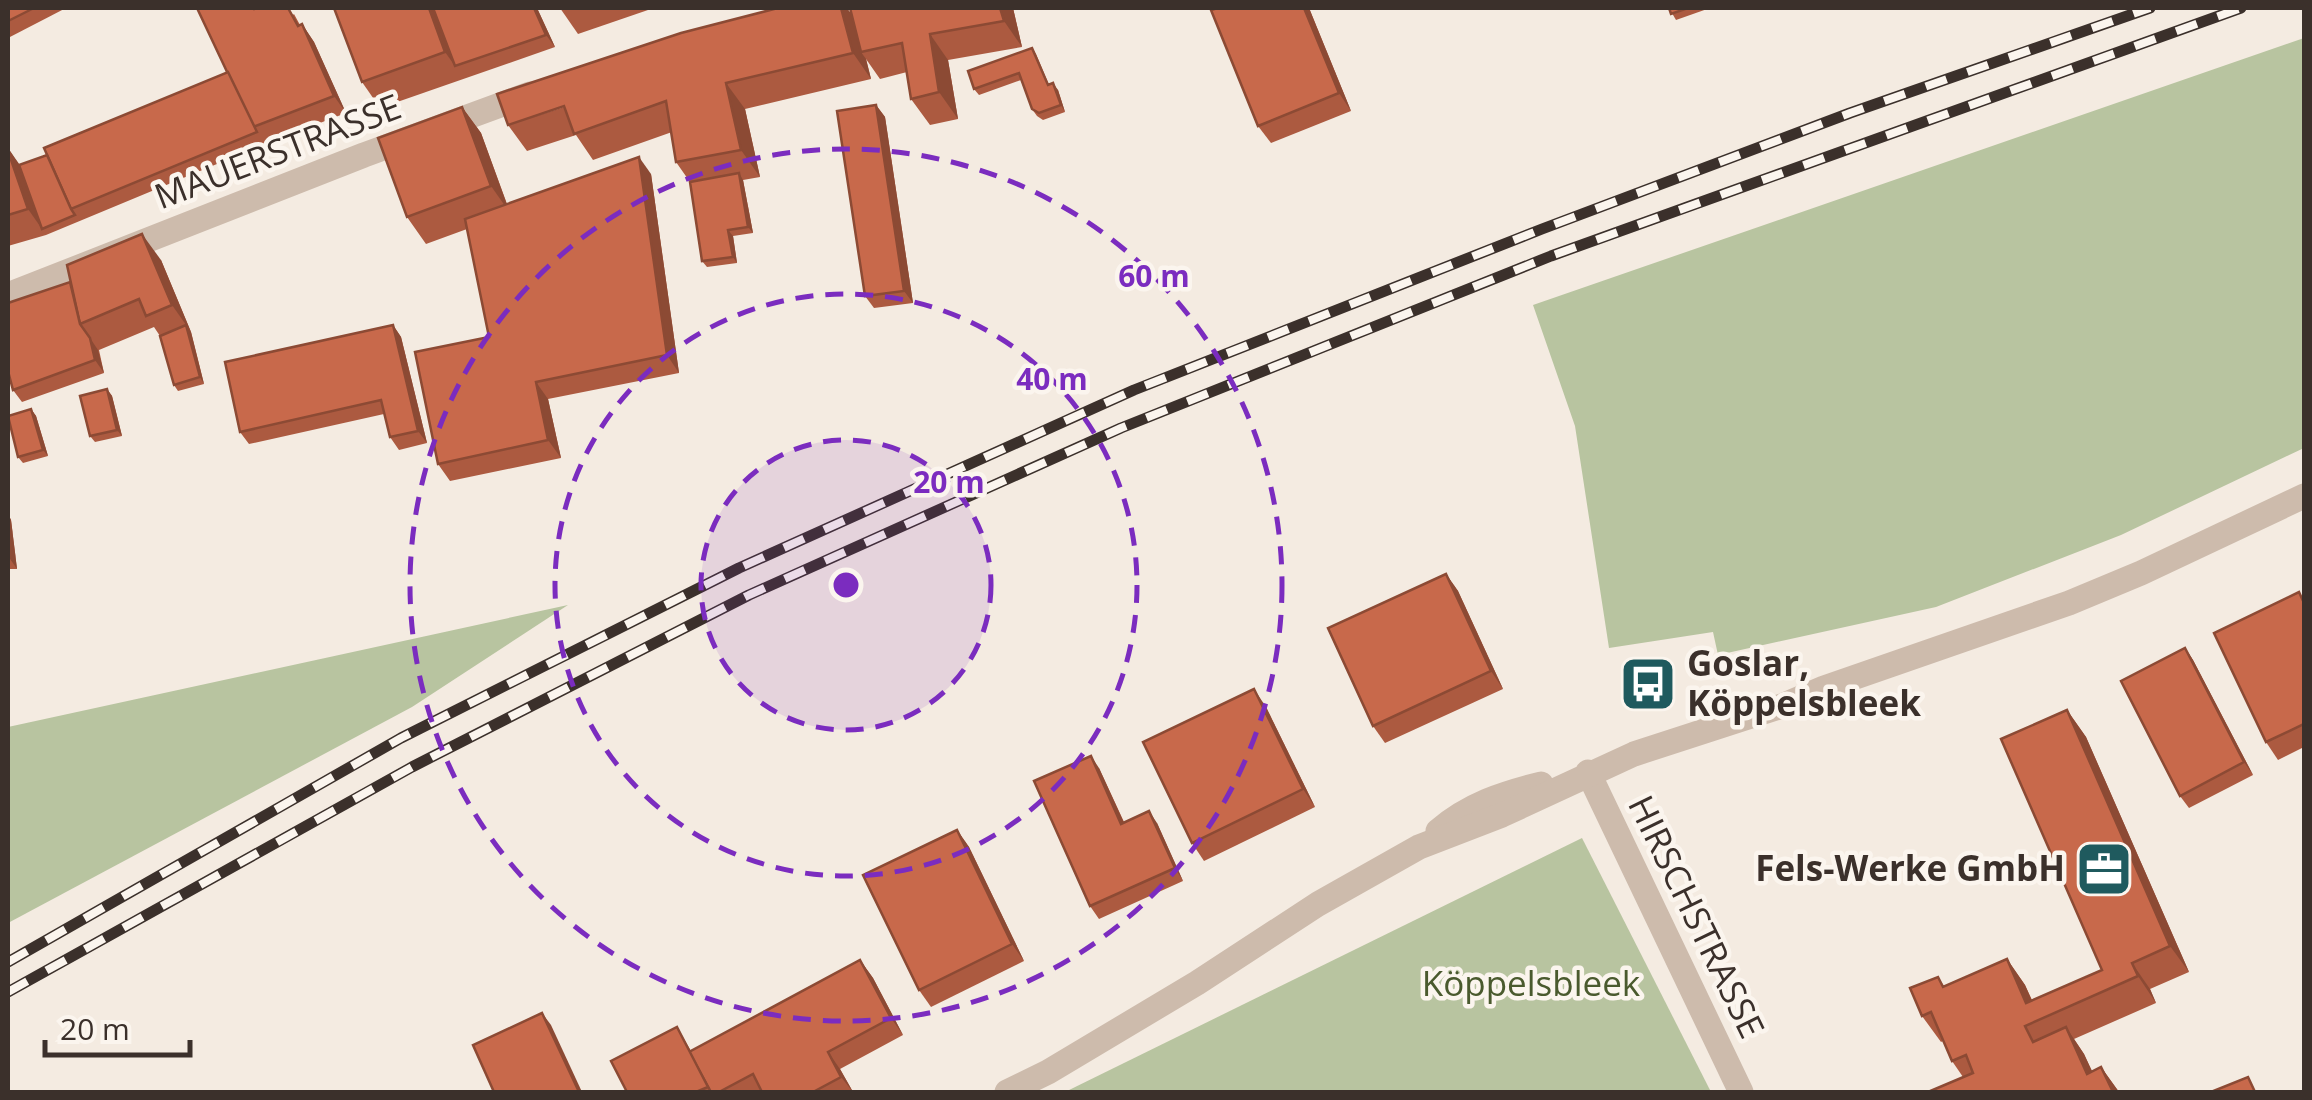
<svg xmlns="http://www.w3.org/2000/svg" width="2312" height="1100" font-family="'Open Sans',sans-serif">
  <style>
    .green { fill: #b8c4a0 }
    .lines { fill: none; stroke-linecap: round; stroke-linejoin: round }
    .minor { stroke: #cdbbac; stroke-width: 25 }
    .tertiary { stroke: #cdbbac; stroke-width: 25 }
    .rail-casing { stroke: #3b302b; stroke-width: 11 }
    .rail { stroke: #fbf5ee; stroke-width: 8; stroke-dasharray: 22; stroke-linecap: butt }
    .wall { fill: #ac5a40 }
    .shaded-wall { fill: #8c4a34 }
    .building { fill: #c8694b; stroke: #8c4a34; stroke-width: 2.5 }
    .ring { fill: none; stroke: #7b2cbf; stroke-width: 5; stroke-dasharray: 18 12 }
    .labels { text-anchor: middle; stroke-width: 9; stroke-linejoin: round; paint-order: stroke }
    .street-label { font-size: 35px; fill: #3b302b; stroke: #fbf5ee }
    .poi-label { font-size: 35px; font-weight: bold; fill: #3b302b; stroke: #fbf5ee; text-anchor: start }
    .park-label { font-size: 35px; fill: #4a5a2e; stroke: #fbf5ee }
    .centre { fill: #7b2cbf; stroke: #fbf5ee; stroke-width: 5 }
    .ring-label { font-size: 30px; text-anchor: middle; font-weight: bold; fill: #7b2cbf; stroke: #fbf5ee; stroke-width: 9; stroke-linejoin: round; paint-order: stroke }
  </style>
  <rect width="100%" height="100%" fill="#f4ebe1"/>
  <g class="green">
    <polygon points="2304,38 2304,448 2121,535 1936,607 1718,655 1713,632 1609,648 1575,426 1533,305"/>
    <polygon points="568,605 412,707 8,923 8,727"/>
    <polygon points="1582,838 1711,1092 1065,1092"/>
  </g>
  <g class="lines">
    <g class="minor">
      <polyline points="8,295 364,155 530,94"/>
      <polyline points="1588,772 1741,1092"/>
    </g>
    <g class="tertiary">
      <path d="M1438,831C1470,804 1502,794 1541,784"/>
      <polyline points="1007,1092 1048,1072 1197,983 1318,904 1419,847 1502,815 1634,754 1782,706 1824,688 2069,603 2141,573 2304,496"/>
    </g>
    <g class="rail-casing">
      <g id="rail">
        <polyline points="8,962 401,738 739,568 1134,390 1542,229 1850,113 2150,8"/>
        <polyline points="8,992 412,767 749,595 1121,428 1551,256 2241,8"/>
      </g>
    </g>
    <use href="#rail" class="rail"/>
  </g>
  <g class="wall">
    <polygon points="8,8 66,8 8,38"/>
    <polygon points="537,8 555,47 380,108 362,82"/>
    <polygon points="560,8 647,8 648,10 578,34"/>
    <polygon points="1013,8 1022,47 948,60 958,119 930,125 911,99 907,72 880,79 866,59 871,79 745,109 760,177 743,180 753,233 733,236 737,263 707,267 702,261 690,182 676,162 672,132 593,160 576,135 527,151 508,125 852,15"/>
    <polygon points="1309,8 1351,111 1271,143 1258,126"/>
    <polygon points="1669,8 1710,8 1676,20"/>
    <polygon points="294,14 300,25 302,24 314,42 346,113 265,144 46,235 8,246 8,148 19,165 47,155 228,72"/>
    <polygon points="1032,48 1036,54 1049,85 1058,90 1065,112 1043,120 1037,116 1032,109 1021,80 979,95 974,89"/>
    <polygon points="876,105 885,117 913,303 874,308 865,296"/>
    <polygon points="462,107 481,133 507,204 651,174 679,373 548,399 561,458 450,481 438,464 489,337 467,229 426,244 407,217"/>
    <polygon points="161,260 191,332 204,384 178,391 174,385 160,336 154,327 99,350 104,373 22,402 13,390 8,371"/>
    <polygon points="393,325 401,337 427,443 399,450 390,437 384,414 249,444 240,432"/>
    <polygon points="107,389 112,396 122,436 95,442 90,436"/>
    <polygon points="31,409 36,416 48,456 23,463 18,457"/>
    <polygon points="8,514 11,520 17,569 8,569"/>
    <polygon points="1446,574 1458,591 1503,689 1385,743 1373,726"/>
    <polygon points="2304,600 2304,747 2278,760 2266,742"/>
    <polygon points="2185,648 2193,660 2253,775 2189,808 2180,796"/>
    <polygon points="1266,707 1315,807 1204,861 1192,843"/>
    <polygon points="2067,710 2086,737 2189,972 2150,989 2156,1003 2074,1039 2084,1054 2092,1072 2101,1067 2119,1092 1928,1092 1963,1077 1952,1061 1943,1041 1941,1042 1922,1016 1938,977 1944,986 2007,959 2025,985 2032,1000 2102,970"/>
    <polygon points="1099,768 1124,822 1157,823 1183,881 1099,919 1090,906"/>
    <polygon points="957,830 969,847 1024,961 931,1007 919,990"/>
    <polygon points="860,960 873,978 903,1035 840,1069 853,1092 627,1092 677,1027 691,1051"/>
  </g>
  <g class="shaded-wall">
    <polygon points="429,8 437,8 455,66 445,52"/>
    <polygon points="534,8 537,8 555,47 546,35"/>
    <polygon points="841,8 847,8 855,19 861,52 866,59 871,79 853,53"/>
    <polygon points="1000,8 1013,8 1022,47 1004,21"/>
    <polygon points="1304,8 1309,8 1351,111 1339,93"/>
    <polygon points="302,24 314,42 346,113 334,96"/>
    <polygon points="930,34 948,60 958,119 939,92"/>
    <polygon points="726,83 745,109 760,177 741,150"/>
    <polygon points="1053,83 1058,90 1065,112 1061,105"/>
    <polygon points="876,105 885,117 913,303 904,291"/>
    <polygon points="462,107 481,133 510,213 491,186"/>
    <polygon points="8,148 24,171 42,229 28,209"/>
    <polygon points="639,157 651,174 679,373 667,355"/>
    <polygon points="739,173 743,180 753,233 748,227"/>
    <polygon points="728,230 733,236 737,263 733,257"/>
    <polygon points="142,234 161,260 191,332 172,305"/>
    <polygon points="186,325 191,332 204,384 200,377"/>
    <polygon points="393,325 401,337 427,443 418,431"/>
    <polygon points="90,338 98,350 104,373 95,360"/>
    <polygon points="536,382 548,399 561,458 548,440"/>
    <polygon points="107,389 112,396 122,436 117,430"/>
    <polygon points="31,409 36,416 48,456 43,450"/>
    <polygon points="8,514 11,520 17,569 8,556"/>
    <polygon points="1446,574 1458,591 1503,689 1491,671"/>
    <polygon points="2185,648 2193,660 2253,775 2244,762"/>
    <polygon points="1254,689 1266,707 1315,807 1303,789"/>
    <polygon points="2067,710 2086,737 2189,972 2170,946"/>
    <polygon points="1091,756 1099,768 1130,836 1121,824"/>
    <polygon points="1149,811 1157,823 1183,881 1175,868"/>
    <polygon points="957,830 969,847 1024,961 1012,944"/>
    <polygon points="2007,959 2025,985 2040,1019 2026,1003"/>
    <polygon points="860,960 873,978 903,1035 891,1018"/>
    <polygon points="2132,963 2150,989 2156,1003 2138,976"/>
    <polygon points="542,1013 551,1025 582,1092 579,1092"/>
    <polygon points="2066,1027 2084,1054 2102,1092 2087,1074"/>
    <polygon points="828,1052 840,1069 853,1092 841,1077"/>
    <polygon points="2101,1067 2119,1092 2113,1092"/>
  </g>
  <g class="building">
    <polygon points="8,8 34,8 8,21"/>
    <polygon points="197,8 253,8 254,9 257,8 288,8 298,26 302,24 334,96 253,127"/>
    <polygon points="334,8 429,8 445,52 362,82"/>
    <polygon points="433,8 534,8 546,35 455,66"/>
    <polygon points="778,8 841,8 853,53 726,83 741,150 676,162 666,101 574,134 564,106 508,125 497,94 681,33"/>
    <polygon points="850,8 1000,8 1004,21 930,34 939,92 911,99 902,43 861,52"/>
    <polygon points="1218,8 1304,8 1339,93 1258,126 1211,10"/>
    <polygon points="1669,8 1688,8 1671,14"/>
    <polygon points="1032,48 1048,85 1053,83 1061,105 1039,113 1032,109 1019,73 974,89 968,71"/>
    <polygon points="228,72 257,132 71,209 44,148"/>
    <polygon points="876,105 904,291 865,296 837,111"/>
    <polygon points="462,107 491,186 407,217 378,138"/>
    <polygon points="8,151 28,209 8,215"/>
    <polygon points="47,155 71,209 75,215 42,229 19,165"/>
    <polygon points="639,157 667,355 536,382 548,440 438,464 415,352 489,337 465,219"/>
    <polygon points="739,173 748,227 728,230 733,257 702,261 690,182"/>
    <polygon points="142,234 172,305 146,316 139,299 80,324 67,265"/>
    <polygon points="70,282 80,324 90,338 95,360 13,390 8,371 8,303"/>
    <polygon points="186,325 200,377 174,385 160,336"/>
    <polygon points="393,325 418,431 390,437 381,400 240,432 225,362"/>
    <polygon points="107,389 117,430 90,436 80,396"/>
    <polygon points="31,409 43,450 18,457 8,416"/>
    <polygon points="1446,574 1491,671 1373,726 1328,628"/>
    <polygon points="2299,592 2304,603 2304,724 2266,742 2214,633"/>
    <polygon points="2185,648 2244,762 2180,796 2121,681"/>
    <polygon points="1254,689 1303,789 1192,843 1143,742"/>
    <polygon points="2067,710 2170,946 2132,963 2138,976 2025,1026 2033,1042 2066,1027 2087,1074 2101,1067 2113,1092 1928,1092 1973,1073 1966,1055 1952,1061 1931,1012 1922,1016 1910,988 1938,977 1943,987 2007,959 2026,1003 2102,970 2001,739"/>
    <polygon points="1091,756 1121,824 1149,811 1175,868 1090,906 1034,781"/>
    <polygon points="957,830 1012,944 919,990 863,875"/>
    <polygon points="860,960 891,1018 828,1052 841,1077 813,1092 762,1092 753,1074 719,1092 711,1092 689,1052"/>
    <polygon points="542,1013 579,1092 494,1092 473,1045"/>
    <polygon points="677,1027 708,1087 696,1092 627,1092 611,1061"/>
    <polygon points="2248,1077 2255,1092 2211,1092"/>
  </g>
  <circle cx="846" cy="585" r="145" fill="#7b2cbf" fill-opacity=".12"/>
  <g class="ring">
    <circle cx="846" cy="585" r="145"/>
    <circle cx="846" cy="585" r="291"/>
    <circle cx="846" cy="585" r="436"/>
  </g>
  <defs>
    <g id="bus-square" transform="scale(2.875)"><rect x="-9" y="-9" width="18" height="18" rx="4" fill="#1f5a5e" stroke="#fbf5ee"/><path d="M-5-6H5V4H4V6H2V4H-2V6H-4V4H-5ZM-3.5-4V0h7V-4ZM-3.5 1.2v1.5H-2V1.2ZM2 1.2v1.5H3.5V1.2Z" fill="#fff"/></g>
    <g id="office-square" transform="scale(2.875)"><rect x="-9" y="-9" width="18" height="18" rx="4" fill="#1f5a5e" stroke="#fbf5ee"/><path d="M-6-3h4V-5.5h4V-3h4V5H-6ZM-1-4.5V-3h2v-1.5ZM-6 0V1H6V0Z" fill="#fff"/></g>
  </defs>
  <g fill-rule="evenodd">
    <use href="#bus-square" x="1648" y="684"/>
    <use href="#office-square" x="2104" y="869"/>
  </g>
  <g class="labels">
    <g class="street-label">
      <text transform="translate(278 152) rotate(-21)" y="12">MAUERSTRASSE</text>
      <text transform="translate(1696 917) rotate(64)" y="12">HIRSCHSTRASSE</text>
    </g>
    <g class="poi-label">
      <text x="1687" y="676">Goslar,<tspan x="1687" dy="40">Köppelsbleek</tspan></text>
      <text x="2065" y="881" text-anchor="end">Fels-Werke GmbH</text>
    </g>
    <g class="park-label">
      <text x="1531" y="996">Köppelsbleek</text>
    </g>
  </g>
  <circle cx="846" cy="585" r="15" class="centre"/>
  <g class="ring-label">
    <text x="1154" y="287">60 m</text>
    <text x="1052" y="390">40 m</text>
    <text x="949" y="493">20 m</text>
  </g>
  <rect width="2312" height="1100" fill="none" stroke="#3b302b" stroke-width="20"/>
  <path d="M45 1040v15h145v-15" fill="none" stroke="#3b302b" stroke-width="5"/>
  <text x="60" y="1040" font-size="30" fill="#3b302b" stroke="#fbf5ee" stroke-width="8" paint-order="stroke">20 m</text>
</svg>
